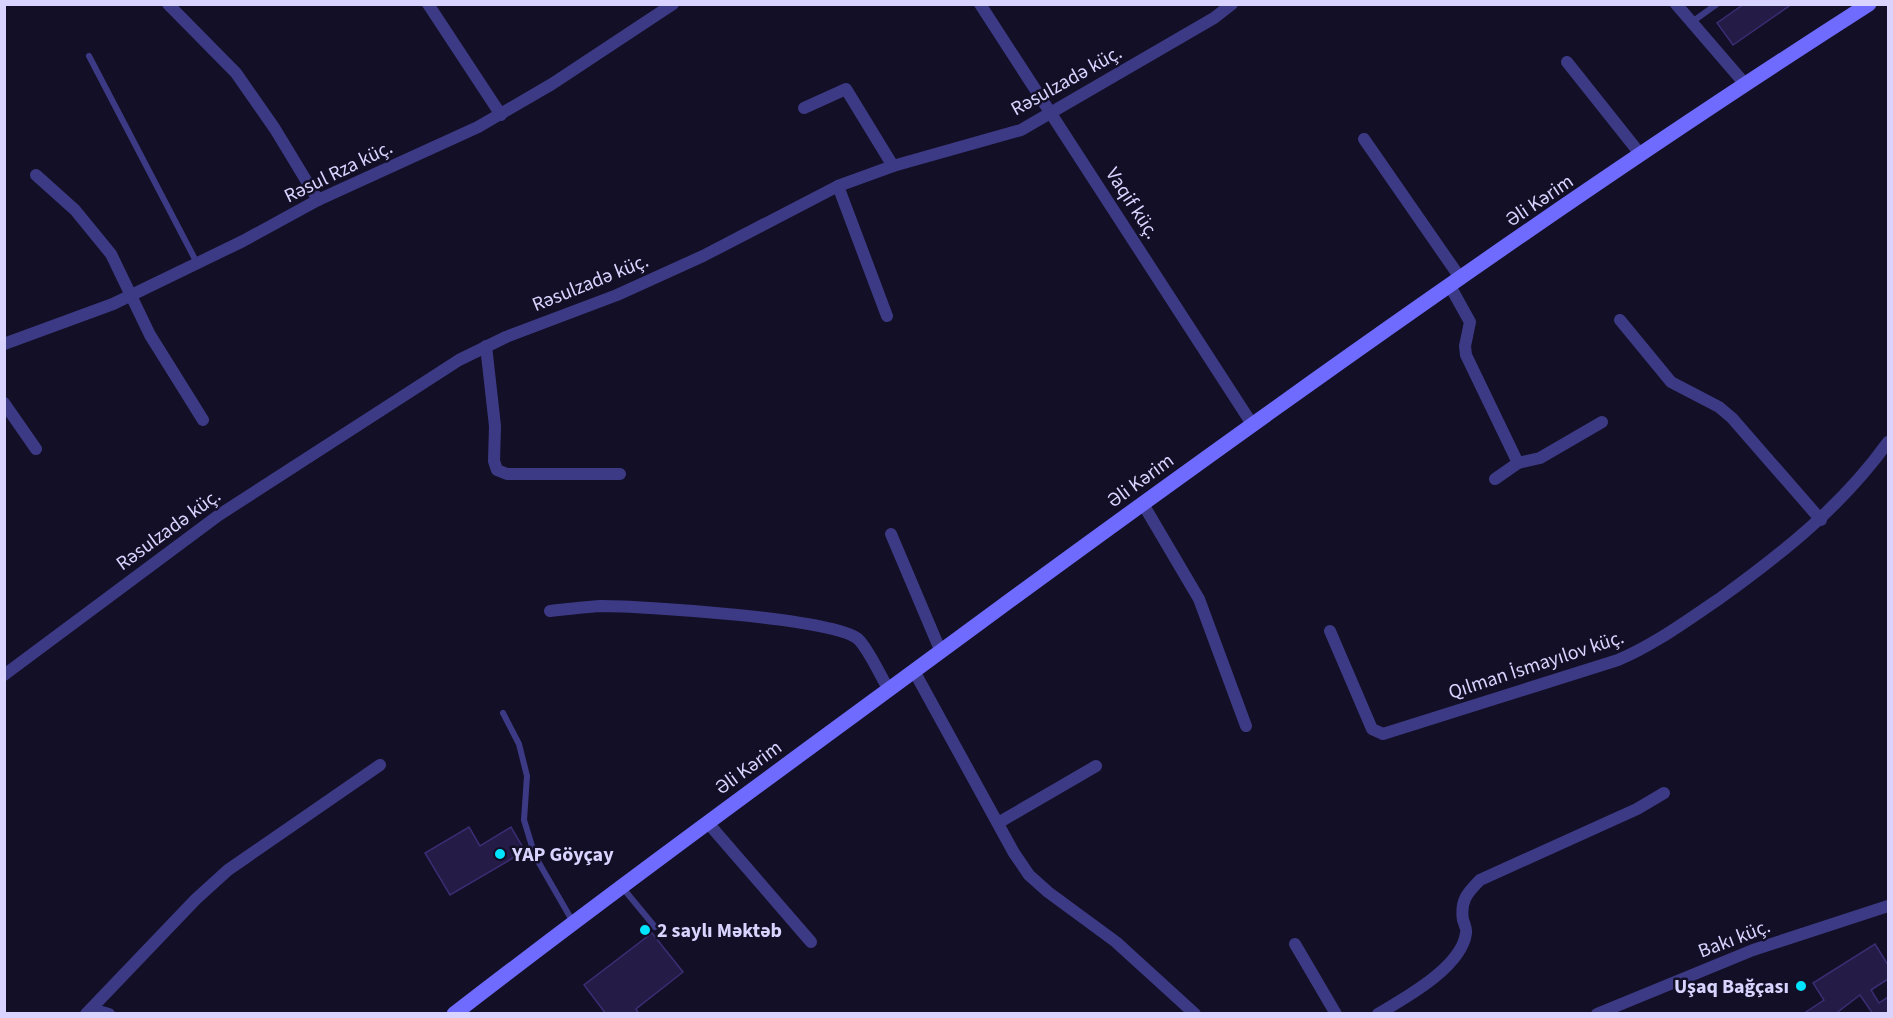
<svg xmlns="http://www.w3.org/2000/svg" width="1893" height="1018" font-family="'Source Sans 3',sans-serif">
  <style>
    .building { fill: #241b47; stroke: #3b2d73; stroke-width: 1.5 }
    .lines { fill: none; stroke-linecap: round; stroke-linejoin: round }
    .lane { stroke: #3d3a85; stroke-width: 6 }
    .street { stroke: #3d3a85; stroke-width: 12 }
    .secondary { stroke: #6f6bff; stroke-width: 15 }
    .poi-dot { fill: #00e5ff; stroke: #130f26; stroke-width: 2 }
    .labels { text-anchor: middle; stroke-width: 5; stroke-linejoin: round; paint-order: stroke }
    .street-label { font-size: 20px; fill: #d9d4ff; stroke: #130f26 }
    .poi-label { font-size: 20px; font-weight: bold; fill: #d9d4ff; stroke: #130f26; text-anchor: start }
  </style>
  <rect width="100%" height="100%" fill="#130f26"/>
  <g class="building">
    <polygon points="1744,4 1792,4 1733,45 1717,23"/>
    <polygon points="469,827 480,846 511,827 525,851 450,895 425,853"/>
    <polygon points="652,933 683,972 636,1009 639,1014 606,1014 584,985"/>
    <polygon points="1875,944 1888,965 1888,979 1871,990 1879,1003 1888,997 1888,1014 1873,1014 1860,995 1835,1014 1803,1014 1824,1000 1813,983"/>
  </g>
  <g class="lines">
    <g class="lane">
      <polyline points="1692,22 1717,4"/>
      <polyline points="89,56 197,263"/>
      <polyline points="503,713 519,744 527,776 524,820 535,856 573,922"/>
      <polyline points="622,887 655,927"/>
    </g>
    <g class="street">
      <polyline points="168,4 236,73 275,129 318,200"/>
      <polyline points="428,4 501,115"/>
      <polyline points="980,4 1252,424"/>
      <polyline points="1676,4 1745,84"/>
      <polyline points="1567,62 1641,155"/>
      <polyline points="804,108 846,89 893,166"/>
      <polyline points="1364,139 1461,279"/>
      <polyline points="36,175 75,210 111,254 150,335 203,420"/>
      <polyline points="838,186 887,316"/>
      <polyline points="1450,286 1470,322 1465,346 1466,355 1518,463"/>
      <polyline points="1620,320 1671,382 1719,407 1732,418 1821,520"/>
      <polyline points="4,344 113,304 243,241 318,200 478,127 552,84 673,4"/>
      <polyline points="486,346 495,426 494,461 497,470 507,474 620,474"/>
      <polyline points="4,403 36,449"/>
      <polyline points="1495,479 1518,463 1540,458 1602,422"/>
      <polyline points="1143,504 1199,599 1246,726"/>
      <polyline points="891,534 941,652"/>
      <path d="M550,611C567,609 584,607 601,606C641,606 832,618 858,639C868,648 881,677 889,690"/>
      <path d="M1330,631L1372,729L1383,734L1618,660C1654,645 1686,621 1719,599C1783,553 1842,506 1888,442"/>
      <polyline points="914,671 1014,853 1029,875 1048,892 1116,942 1195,1014"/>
      <polyline points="4,675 219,515 459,360 506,337 617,295 703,256 838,186 893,166 1021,130 1214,18 1232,4"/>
      <polyline points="708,823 811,942"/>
      <polyline points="998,823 1096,766"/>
      <polyline points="1295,944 1336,1014"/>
      <polyline points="91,1009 109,1014"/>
      <polyline points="86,1014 196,899 228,870 380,765"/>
      <path d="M1378,1014C1405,998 1462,967 1466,933C1467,930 1464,923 1463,920C1460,901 1467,893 1480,880L1637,809L1664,793"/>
      <polyline points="1597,1014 1753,950 1888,906"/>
    </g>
    <path class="secondary" d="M454,1014C634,875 818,742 1001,607C1285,399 1572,194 1869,4"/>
  </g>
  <g class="poi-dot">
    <circle cx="500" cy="854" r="6"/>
    <circle cx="645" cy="930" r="6"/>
    <circle cx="1801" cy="986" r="6"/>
  </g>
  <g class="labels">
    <g class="street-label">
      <text transform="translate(1066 80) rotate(-29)" y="7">Rəsulzadə küç.</text>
      <text transform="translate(338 171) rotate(-26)" y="7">Rəsul Rza küç.</text>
      <text transform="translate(1539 200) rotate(-34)" y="7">Əli Kərim</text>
      <text transform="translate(1133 203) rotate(57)" y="7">Vaqif küç.</text>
      <text transform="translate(590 282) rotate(-22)" y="7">Rəsulzadə küç.</text>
      <text transform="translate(1140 480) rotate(-36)" y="7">Əli Kərim</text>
      <text transform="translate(168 529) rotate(-36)" y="7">Rəsulzadə küç.</text>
      <text transform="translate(1536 664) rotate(-18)" y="7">Qılman İsmayılov küç.</text>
      <text transform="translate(748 767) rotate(-36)" y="7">Əli Kərim</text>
      <text transform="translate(1734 938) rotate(-21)" y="7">Bakı küç.</text>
    </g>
    <g class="poi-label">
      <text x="512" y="861">YAP Göyçay</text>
      <text x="657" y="937">2 saylı Məktəb</text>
      <text x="1789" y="993" text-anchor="end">Uşaq Bağçası</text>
    </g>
  </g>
  <rect width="1893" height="1018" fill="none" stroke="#d9d4ff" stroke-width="12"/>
</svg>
